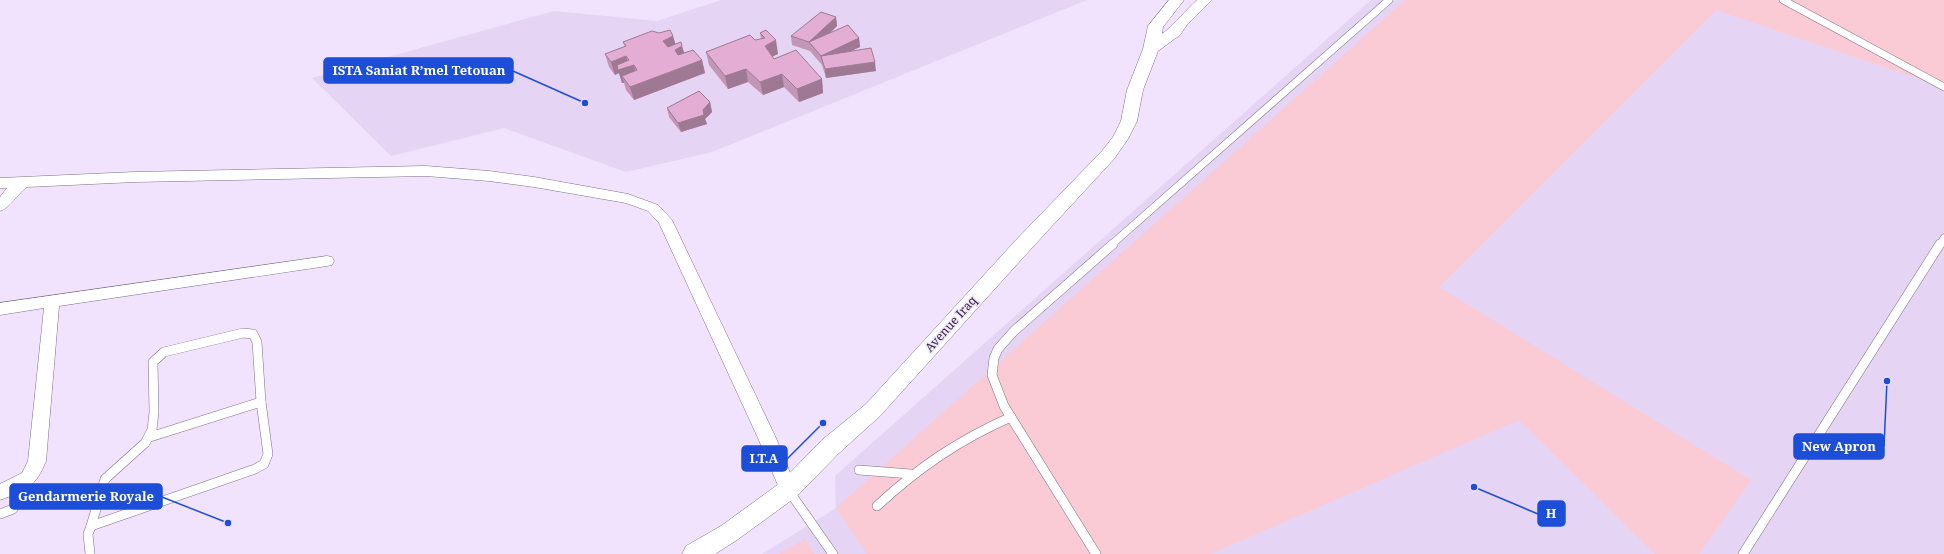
<svg xmlns="http://www.w3.org/2000/svg" width="1944" height="554" font-family="'Noto Serif',serif">
  <style>
    .built { fill: #e5d4f4 }
    .green { fill: #facad5 }
    .lines { fill: none; stroke-linecap: round; stroke-linejoin: round }
    .service-far1-casing { stroke: #7d7088; stroke-width: 8 }
    .service-casing { stroke: #7d7088; stroke-width: 10 }
    .minor-casing { stroke: #7d7088; stroke-width: 1 }
    .tertiary-casing { stroke: #7d7088; stroke-width: 1 }
    .service-far1 { stroke: #fff; stroke-width: 7 }
    .service { stroke: #fff; stroke-width: 9 }
    .minor { fill: #fff; fill-rule: evenodd }
    .tertiary { fill: #fff; fill-rule: evenodd }
    .wall { fill: #c395b6 }
    .shaded-wall { fill: #9f7994 }
    .building { fill: #e3add4; stroke: #9f7994 }
    .labels { text-anchor: middle; stroke-width: 3; stroke-linejoin: round; paint-order: stroke }
    .street-label { font-size: 12px; fill: #2f2a34; stroke: #f1e2fd }
    .leader { fill: none; stroke: #1d4ed8; stroke-width: 1.5 }
    .callout-dot { fill: #1d4ed8; stroke: #f1e2fd; stroke-width: 1.5 }
    .callout { fill: #1d4ed8; stroke: #1d4ed8; stroke-width: 1.5 }
    .callout-label { font-size: 13px; text-anchor: middle; font-weight: bold; fill: #fff }
  </style>
  <rect width="100%" height="100%" fill="#f1e2fd"/>
  <g class="built">
    <polygon points="721,0 1087,0 712,152 626,172 504,128 391,156 312,78 554,11 657,21"/>
    <polygon points="1371,0 1944,0 1944,554 762,554 836,508 835,476"/>
  </g>
  <g class="green">
    <polygon points="1405,0 1944,0 1944,87 1716,10 1439,287 1751,480 1699,554 1655,554 1519,420 1210,554 867,554 836,508"/>
    <polygon points="805,539 814,554 779,554"/>
  </g>
  <g class="lines">
    <g class="service-far1-casing">
      <g id="service-far1">
        <polyline points="1783,0 1944,87"/>
        <polyline points="1111,245 1389,0"/>
        <polyline points="1940,245 1944,238"/>
      </g>
    </g>
    <g class="service-casing">
      <g id="service">
        <polygon points="243,333 253,334 257,342 261,402 268,454 264,464 255,469 91,526 105,479 145,443 152,430 154,412 153,362 164,352"/>
        <polyline points="150,437 261,402"/>
        <polyline points="859,470 911,474"/>
        <polyline points="789,491 833,554"/>
        <path d="M877,506C919,467 959,440 1011,417"/>
        <polyline points="0,514 13,509"/>
        <polyline points="90,554 88,534 91,526"/>
        <polyline points="1096,554 1004,406 992,375 994,358 998,349 1014,331 1113,244"/>
        <polyline points="1743,554 1940,244"/>
      </g>
    </g>
    <g class="minor-casing">
      <g id="minor">
        <path d="M426,166L489,171L534,177L628,194L658,205L672,220L776,438L797,490L794,495L788,498L782,495L758,438L659,223L648,211L626,203L534,187L489,181L426,176L135,182L27,187C17,194 10,208 0,211V197L7,188H0V178L135,172Z"/>
        <path d="M327,256L332,257L334,261L332,265L327,266L59,306L46,461C36,487 25,491 0,500V484L22,473L28,461L44,308L0,315V303Z"/>
      </g>
    </g>
    <g class="tertiary-casing">
      <path id="tertiary" d="M1169,0H1184L1163,27L1162,34C1173,26 1186,10 1197,0H1212L1187,25L1180,35L1158,51L1143,90L1137,121L1128,139L1114,159L1030,250L880,416L838,454L796,497L737,540L715,554H682L686,546L721,526L780,483L822,440L866,404L1016,240L1102,151L1113,137L1121,121L1127,90L1143,49L1148,26Z"/>
    </g>
    <use href="#service-far1" class="service-far1"/>
    <use href="#service" class="service"/>
    <use href="#minor" class="minor"/>
    <use href="#tertiary" class="tertiary"/>
  </g>
  <g class="wall">
    <polygon points="836,17 837,26 830,33 859,38 860,47 850,51 876,71 826,78 822,65 810,51 792,45 791,36"/>
    <polygon points="766,30 778,54 773,56 774,59 822,79 823,93 799,102 784,87 763,95 748,82 728,89 709,65 706,52 761,39 760,33"/>
    <polygon points="659,33 673,36 675,44 682,46 684,53 702,60 705,73 634,100 626,90 624,83 622,83 619,73 615,75 609,67 605,54 625,47 623,42"/>
    <polygon points="710,102 712,112 705,119 707,124 681,132 669,117 667,108"/>
  </g>
  <g class="shaded-wall">
    <polygon points="836,17 837,26 814,48 809,42"/>
    <polygon points="673,36 677,49 682,46 686,59 678,63 666,54 663,41"/>
    <polygon points="859,38 860,47 823,64 821,56"/>
    <polygon points="776,40 778,54 767,59 765,46"/>
    <polygon points="626,56 629,67 634,65 637,79 622,76 624,83 622,83 619,73 615,75 611,62"/>
    <polygon points="702,60 705,73 634,100 630,87"/>
    <polygon points="875,62 876,71 826,78 825,69"/>
    <polygon points="746,69 748,82 728,89 725,76"/>
    <polygon points="782,74 784,87 763,95 760,82"/>
    <polygon points="822,79 823,93 799,102 797,89"/>
    <polygon points="710,102 712,112 705,119 707,124 681,132 678,123 703,110"/>
  </g>
  <g class="building">
    <polygon points="821,12 836,17 809,42 791,36"/>
    <polygon points="848,25 859,38 821,56 871,48 875,62 825,69 821,56 809,42"/>
    <polygon points="670,30 673,36 663,41 668,47 681,42 682,46 675,50 678,55 693,50 702,60 630,87 622,76 637,70 634,65 618,70 617,65 629,60 626,56 611,62 605,54 626,46 623,42 652,31 659,33"/>
    <polygon points="766,30 776,40 765,46 774,59 796,50 822,79 797,89 782,74 760,82 746,69 725,76 706,52 750,35 755,40 765,38 760,33"/>
    <polygon points="699,91 710,102 703,110 704,115 678,123 667,108"/>
  </g>
  <g class="labels">
    <g class="street-label">
      <text transform="translate(951 324) rotate(-48)" y="4">Avenue Iraq</text>
    </g>
  </g>
  <path class="leader" d="M585 103L513 71M1887 381L1884 446M823 423L787 459M228 523L162 497M1474 487L1538 514"/>
  <g class="callout-dot">
    <circle cx="585" cy="103" r="4"/>
    <circle cx="1887" cy="381" r="4"/>
    <circle cx="823" cy="423" r="4"/>
    <circle cx="228" cy="523" r="4"/>
    <circle cx="1474" cy="487" r="4"/>
  </g>
  <g class="callout">
    <rect x="324" y="58" width="189" height="25" rx="4"/>
    <rect x="1794" y="434" width="90" height="25" rx="4"/>
    <rect x="742" y="446" width="45" height="25" rx="4"/>
    <rect x="10" y="484" width="152" height="25" rx="4"/>
    <rect x="1538" y="501" width="27" height="25" rx="4"/>
  </g>
  <g class="callout-label">
    <text x="419" y="75">ISTA Saniat R’mel Tetouan</text>
    <text x="1839" y="451">New Apron</text>
    <text x="764" y="463">I.T.A</text>
    <text x="86" y="501">Gendarmerie Royale</text>
    <text x="1551" y="518">H</text>
  </g>
</svg>
